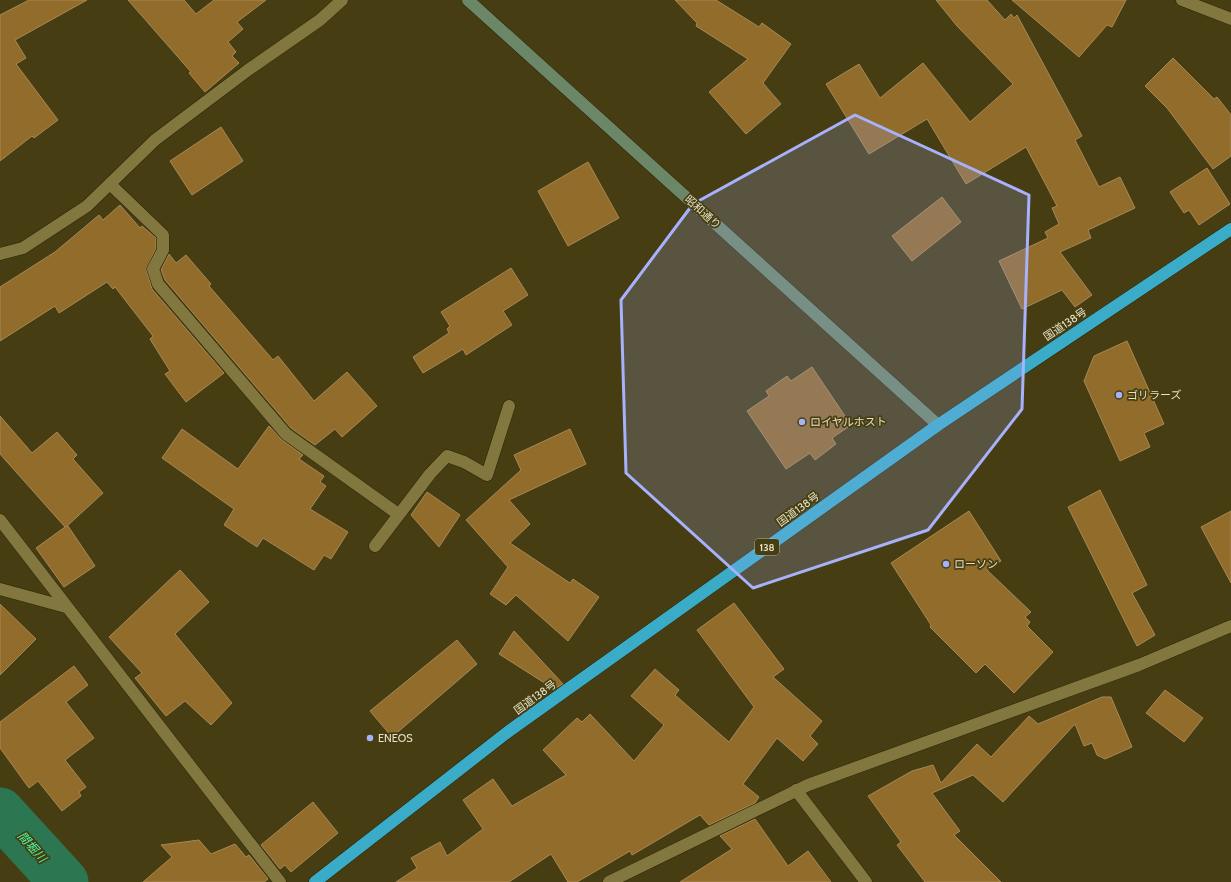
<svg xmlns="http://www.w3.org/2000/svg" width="1231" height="882" font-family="Cabin,'Noto Sans JP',sans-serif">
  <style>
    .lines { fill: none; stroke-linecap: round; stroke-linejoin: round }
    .river { stroke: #2c7651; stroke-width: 49 }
    .building { fill: #916c2b; stroke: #a88856 }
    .street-casing { stroke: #2a2406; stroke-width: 13 }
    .secondary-casing { stroke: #2a2406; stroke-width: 13 }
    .highway-casing { stroke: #2a2406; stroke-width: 13 }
    .street { stroke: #82773f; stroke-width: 12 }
    .secondary { stroke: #6c8768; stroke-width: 12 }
    .highway { stroke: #3aacc8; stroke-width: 12 }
    .marked { fill: #a7b1fc; fill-opacity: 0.2; stroke: #a7b1fc; stroke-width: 3; stroke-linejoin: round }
    .poi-dot { fill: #a7b1fc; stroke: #463e12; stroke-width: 1.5 }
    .labels { text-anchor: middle; stroke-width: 3.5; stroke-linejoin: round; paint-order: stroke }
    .shield { fill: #463e12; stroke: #b6b08f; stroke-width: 1 }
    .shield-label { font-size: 10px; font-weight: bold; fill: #e6e1c4 }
    .street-label { font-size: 11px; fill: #e6e1c4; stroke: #463e12 }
    .poi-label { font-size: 11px; fill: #e6e1c4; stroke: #463e12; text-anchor: start }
    .water-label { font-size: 12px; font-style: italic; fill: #47fea9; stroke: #463e12 }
  </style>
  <rect width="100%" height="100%" fill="#463e12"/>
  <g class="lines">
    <polyline class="river" points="0,812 64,882"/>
  </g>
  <g class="building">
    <polygon points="29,0 87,0 15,40 26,58 16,64 58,120 34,138 32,136 0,161 0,15"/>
    <polygon points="128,0 184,0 196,14 214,0 266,0 237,22 243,29 228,42 236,52 232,56 239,63 205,92 189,73 191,72"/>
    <polygon points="675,0 716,0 759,27 762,23 791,44 763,83 781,104 746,134 709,92 748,59 696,26 697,23"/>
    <polygon points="936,0 987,0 1005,20 1011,14 1014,18 1017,15 1082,136 1075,140 1099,187 1120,177 1135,208 1088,230 1091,238 1060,252 1092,295 1075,307 1062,290 1022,309 999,261 1048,238 1045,232 1059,224 1052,208 1057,206 1026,147 966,184 927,119 869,154 826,84 859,64 880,98 923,63 970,122 1013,84 957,26"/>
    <polygon points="1012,0 1126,0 1112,27 1107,25 1079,57"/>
    <polygon points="1173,58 1214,99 1217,97 1231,115 1231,156 1213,169 1167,108 1145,86"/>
    <polygon points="221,127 243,161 192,195 170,161"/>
    <polygon points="588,162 619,218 568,246 538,191"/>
    <polygon points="1207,168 1230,204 1199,225 1189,210 1184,213 1170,192"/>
    <polygon points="942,197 961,222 912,261 892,236"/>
    <polygon points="120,205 140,228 142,226 156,238 156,248 146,269 152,289 224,373 186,402 165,374 170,371 150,339 153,336 115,287 113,289 107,282 59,313 55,306 0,341 0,287 55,252 99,215 103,220"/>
    <polygon points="169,254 176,263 186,255 211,284 209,286 273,360 278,356 314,401 347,372 377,406 342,437 335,429 315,445 291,428 165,280 161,270"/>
    <polygon points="511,268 528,295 503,311 512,325 466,355 463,349 423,373 413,357 449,333 447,329 450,326 441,312"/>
    <polygon points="1127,341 1164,424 1144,433 1150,447 1120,461 1084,381 1094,356"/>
    <polygon points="812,367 851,425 832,438 836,444 815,460 810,453 786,469 747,411 769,396 766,391 787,376 791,381"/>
    <polygon points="0,416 32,453 57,432 77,455 73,459 103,493 66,527 68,526 95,566 64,587 36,548 65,527 0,454"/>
    <polygon points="269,426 282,440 303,455 299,459 324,476 320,482 326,486 310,509 348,532 331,559 324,555 314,570 263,538 257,547 224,525 234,509 162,458 182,429 238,469"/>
    <polygon points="570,429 586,464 509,500 530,524 510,543 570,583 573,579 599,597 568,641 516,595 506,605 490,594 508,567 466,520 521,470 514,455"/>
    <polygon points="1100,490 1147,585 1132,593 1155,635 1137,646 1068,507"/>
    <polygon points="427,492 460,515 439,547 411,515"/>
    <polygon points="969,511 1001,561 987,570 1031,612 1025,617 1030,622 1027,626 1053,652 1014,693 985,664 976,673 930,627 931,625 891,563"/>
    <polygon points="1231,511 1231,583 1201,527"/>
    <polygon points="180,570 209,602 175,634 232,703 211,725 185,701 166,716 135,678 142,673 109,637"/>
    <polygon points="734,603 784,669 773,677 822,721 810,736 818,744 803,761 777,738 743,784 759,797 755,803 709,825 700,815 632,855 630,851 577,882 568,882 551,854 509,882 396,882 417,868 411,858 440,842 447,856 483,829 463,800 493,779 512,806 566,775 543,750 577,718 582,722 590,714 634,761 664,725 631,696 655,669 679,690 675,695 729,742 754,707 697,630"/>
    <polygon points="0,604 36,639 0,675"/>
    <polygon points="514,631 563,684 554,689 499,654"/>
    <polygon points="457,640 477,664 392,737 370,711"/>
    <polygon points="74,666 88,685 66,702 94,738 65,760 86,787 79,792 81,796 62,811 38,781 29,788 0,748 0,722"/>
    <polygon points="1165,690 1203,718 1184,742 1146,713"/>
    <polygon points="1102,697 1111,697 1132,747 1105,759 1097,755 1092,743 1084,746 1075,724 1003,802 973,775 932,793 960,831 954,835 1001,882 925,882 897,845 901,842 868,796 912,771 933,765 941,783 977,744 991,757 1029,716 1038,724"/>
    <polygon points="313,802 338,833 291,872 285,865 280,869 261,845"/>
    <polygon points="755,819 788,866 808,851 831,882 680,882 732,849 720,836"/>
    <polygon points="199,840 211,854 235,844 246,857 249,855 268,879 264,882 143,882 172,857 161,845"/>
  </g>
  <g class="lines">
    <g class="street-casing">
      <g id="street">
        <polyline points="1182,0 1231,19"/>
        <polyline points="110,184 163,235 163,250 153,269 158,284 286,434 398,514"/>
        <polyline points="0,254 23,248 87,206 155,140 248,70 320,20 342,0"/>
        <polyline points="0,520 280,882"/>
        <polyline points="375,546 430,474 447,456 464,462 487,475 509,406"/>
        <polyline points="0,589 66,607"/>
        <polyline points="796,790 866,882"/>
        <polyline points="609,882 808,785 1139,665 1231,626"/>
      </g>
    </g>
    <g class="secondary-casing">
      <polyline id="secondary" points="468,0 938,425"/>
    </g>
    <g class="highway-casing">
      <polyline id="highway" points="315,882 509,731 938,425 1231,229"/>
    </g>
    <use href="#street" class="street"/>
    <use href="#secondary" class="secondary"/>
    <use href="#highway" class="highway"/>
  </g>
  <path class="marked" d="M855,115L1029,195L1022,409L928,530L753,588L626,473L621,300L693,204Z"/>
  <g class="poi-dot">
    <circle cx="1119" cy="395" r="4"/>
    <circle cx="802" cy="422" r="4"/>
    <circle cx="946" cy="564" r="4"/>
    <circle cx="370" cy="738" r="4"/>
  </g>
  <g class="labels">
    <rect class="shield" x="755" y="539" width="24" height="16" rx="3"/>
    <g class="shield-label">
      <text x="767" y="551">138</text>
    </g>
    <g class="street-label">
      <text transform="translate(703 212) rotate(42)" y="4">昭和通り</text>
      <text transform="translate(1065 324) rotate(-34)" y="4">国道138号</text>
      <text transform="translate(798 509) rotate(-36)" y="4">国道138号</text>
      <text transform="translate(535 697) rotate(-36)" y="4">国道138号</text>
    </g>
    <g class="poi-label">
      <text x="1127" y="399">ゴリラーズ</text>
      <text x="810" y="426">ロイヤルホスト</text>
      <text x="954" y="568">ローソン</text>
      <text x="378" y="742">ENEOS</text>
    </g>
    <g class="water-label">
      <text transform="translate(32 847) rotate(48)" y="4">間堀川</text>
    </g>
  </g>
</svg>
